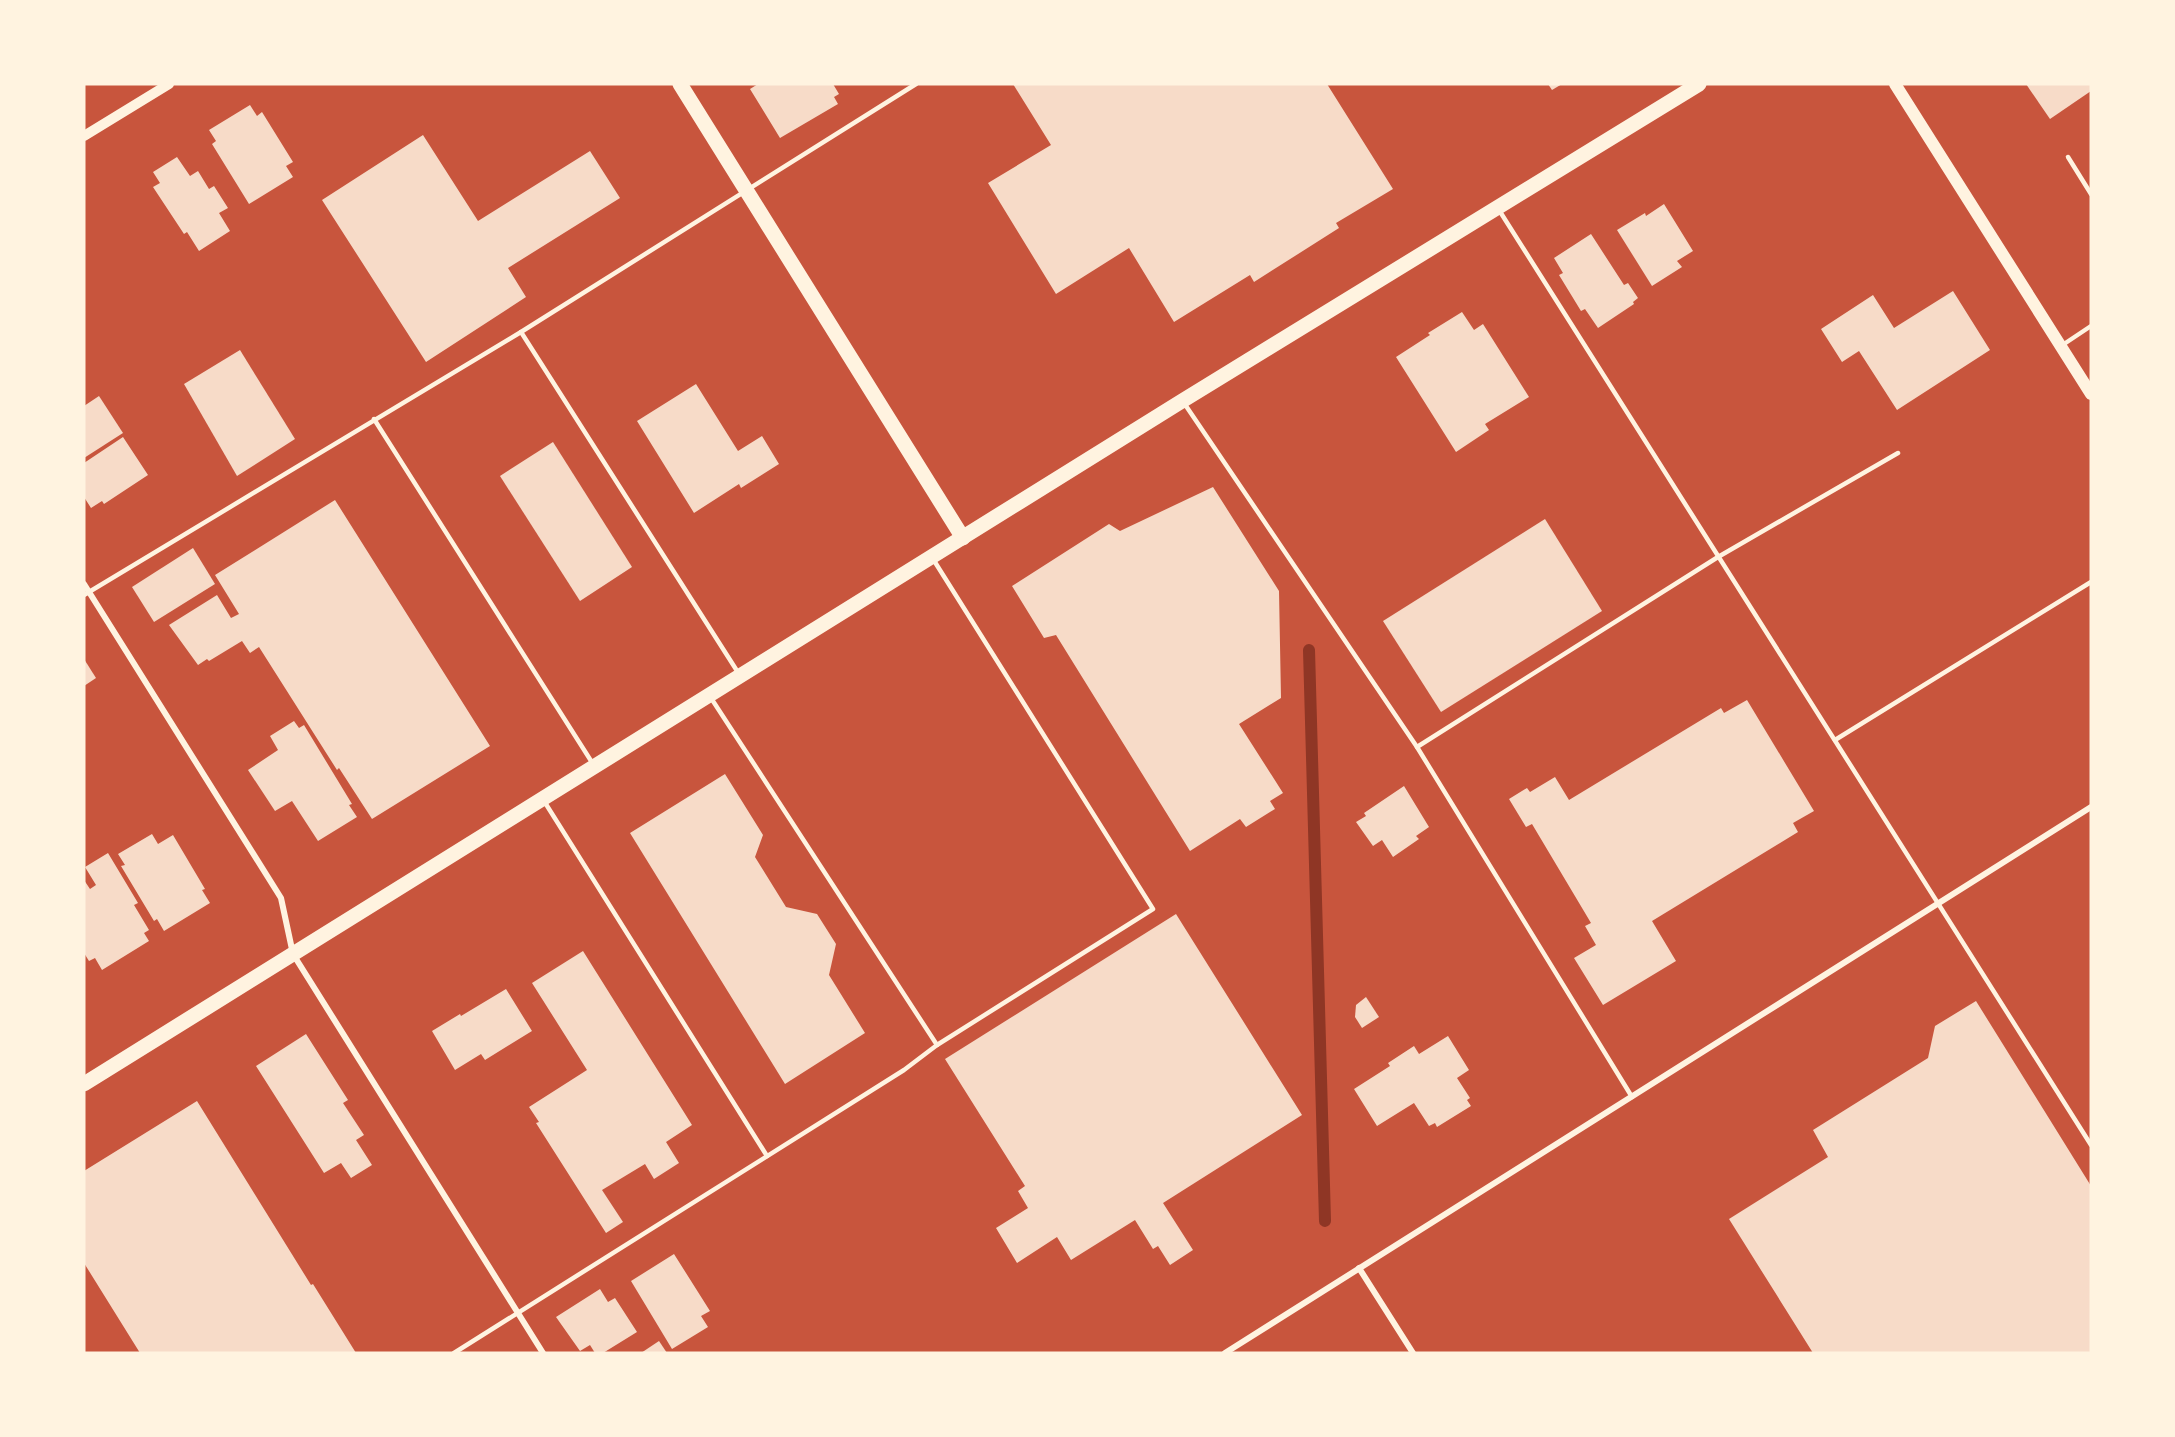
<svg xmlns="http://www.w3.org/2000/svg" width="2175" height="1437" font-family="Figtree,sans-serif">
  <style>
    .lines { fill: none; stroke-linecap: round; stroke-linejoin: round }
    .stream { stroke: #8f3625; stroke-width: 12 }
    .building { fill: #f7dbc8 }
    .service { stroke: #fff3e0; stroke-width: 4.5 }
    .minor { stroke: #fff3e0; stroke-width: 6 }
    .tertiary { stroke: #fff3e0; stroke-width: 10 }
    .secondary { stroke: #fff3e0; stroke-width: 12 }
    .primary { stroke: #fff3e0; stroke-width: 15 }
  </style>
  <rect width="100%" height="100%" fill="#c8553d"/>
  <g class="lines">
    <polyline class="stream" points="1309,650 1325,1221"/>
  </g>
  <g class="building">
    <polygon points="758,84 833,84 839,94 834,97 838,104 780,138 750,89"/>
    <polygon points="1013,84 1327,84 1393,189 1336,223 1339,228 1254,282 1250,275 1174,322 1129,248 1056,294 988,183 1051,145"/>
    <polygon points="1548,84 1562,84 1552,90"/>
    <polygon points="2026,84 2091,84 2091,91 2050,119"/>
    <polygon points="250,105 257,116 262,112 293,162 286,166 293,177 249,204 212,144 216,141 209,130"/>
    <polygon points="423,135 478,221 590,151 620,198 508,268 526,297 426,362 322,200"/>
    <polygon points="177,157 190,176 198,171 209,189 214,186 228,208 219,213 230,231 199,251 187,232 184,234 153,187 160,183 153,172"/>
    <polygon points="1664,204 1693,251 1677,261 1682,267 1652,286 1617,230 1645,213 1646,216"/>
    <polygon points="1591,234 1624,285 1628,283 1638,298 1633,302 1634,304 1598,328 1585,309 1581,311 1559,275 1563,273 1554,258"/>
    <polygon points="1953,291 1990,350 1897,410 1859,351 1842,362 1821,329 1873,295 1894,328"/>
    <polygon points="1462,312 1474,330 1483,324 1529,397 1485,424 1489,430 1456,452 1396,357 1430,335 1428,333"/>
    <polygon points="240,350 295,439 237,476 184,384"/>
    <polygon points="696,384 738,451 762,436 779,464 741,488 739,484 694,513 637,421"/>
    <polygon points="99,396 123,433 84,458 84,406"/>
    <polygon points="123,437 148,475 104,504 102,501 91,508 84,497 84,463"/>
    <polygon points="553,442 632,567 580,601 500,476"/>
    <polygon points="1213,487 1279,591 1281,698 1239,724 1283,793 1270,801 1275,809 1246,827 1240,819 1190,851 1056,635 1044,638 1012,586 1109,524 1120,531"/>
    <polygon points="335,500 490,746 372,819 339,768 337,770 259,647 250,653 242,641 209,661 207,659 198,665 169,625 217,595 231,618 239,614 215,575"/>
    <polygon points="1545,519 1602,611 1441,712 1383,621"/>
    <polygon points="193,548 215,584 154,622 132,587"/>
    <polygon points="84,659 96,678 84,686"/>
    <polygon points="1747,700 1814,811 1793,823 1798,832 1652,921 1676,961 1603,1005 1574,958 1596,945 1585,926 1591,923 1532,824 1526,827 1509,799 1527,788 1530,792 1555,777 1569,800 1721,708 1724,713"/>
    <polygon points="294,721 299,728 304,725 352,804 349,805 357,817 318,841 292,801 275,811 248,770 278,750 270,736"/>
    <polygon points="725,774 763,835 755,857 786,907 817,914 836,944 829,975 865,1033 785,1084 630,833"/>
    <polygon points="1404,786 1429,827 1416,836 1419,839 1393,857 1382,840 1373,846 1356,822 1366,816 1364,813"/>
    <polygon points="152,834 158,844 173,835 205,889 202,890 210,903 164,931 157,919 154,921 121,866 125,865 118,854"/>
    <polygon points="108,853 138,903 134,905 149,930 144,933 149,941 102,970 95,958 89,961 84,953 84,880 90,889 96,885 85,867"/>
    <polygon points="1176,914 1302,1115 1163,1203 1193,1250 1170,1265 1158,1246 1153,1249 1135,1220 1071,1260 1057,1237 1017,1263 996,1228 1028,1208 1018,1191 1025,1186 945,1059"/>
    <polygon points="583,951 692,1125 666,1142 679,1163 654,1179 645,1164 602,1190 623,1222 606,1233 536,1123 539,1122 529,1107 587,1070 532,983"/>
    <polygon points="506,989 532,1031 485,1060 481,1054 455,1070 432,1031 460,1014 461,1016"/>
    <polygon points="1366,997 1379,1017 1362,1028 1355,1017 1356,1005"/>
    <polygon points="1976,1001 2091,1186 2091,1353 1813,1353 1729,1219 1828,1157 1813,1130 1928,1058 1935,1026"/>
    <polygon points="306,1034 348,1100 343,1103 364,1135 356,1140 372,1165 351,1178 341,1163 324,1173 256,1066"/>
    <polygon points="1448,1036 1469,1070 1457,1078 1470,1098 1467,1100 1471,1106 1437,1127 1435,1123 1429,1126 1414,1103 1377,1126 1354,1089 1390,1066 1388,1063 1414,1046 1419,1054"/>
    <polygon points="197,1101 311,1285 313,1284 356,1353 140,1353 84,1263 84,1171"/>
    <polygon points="674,1254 710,1311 701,1316 708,1327 672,1349 631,1281"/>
    <polygon points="600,1289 608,1302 615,1298 637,1332 603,1353 595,1353 590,1345 580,1351 556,1317"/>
    <polygon points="659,1341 667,1353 641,1353"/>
  </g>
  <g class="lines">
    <g class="service">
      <polyline points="2068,157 2091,194"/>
      <polyline points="1499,210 2091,1145"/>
      <polyline points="521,332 739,674"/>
      <polyline points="2061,346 2091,326"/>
      <polyline points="1184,403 1417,747 1632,1097"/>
      <polyline points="374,419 593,764"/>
      <polyline points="84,595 521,332 916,84"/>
      <polyline points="711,698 937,1045"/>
      <polyline points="1835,740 2091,582"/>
      <polyline points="1417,747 1718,557 1898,453"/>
      <polyline points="544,801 767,1156"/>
      <polyline points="454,1353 904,1070 937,1045 1153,909 933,559"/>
    </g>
    <g class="minor">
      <polyline points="84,584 281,898 293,954 543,1353"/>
      <polyline points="1359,1268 1413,1353"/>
      <polyline points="1225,1353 2091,807"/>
    </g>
    <polyline class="tertiary" points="84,136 169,84"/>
    <polyline class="secondary" points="1895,84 2091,394"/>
    <g class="primary">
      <polyline points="680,84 963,538"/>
      <polyline points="84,1084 1182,401 1699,84"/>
    </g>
  </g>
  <rect width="2175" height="1437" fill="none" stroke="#fff3e0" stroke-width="171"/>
</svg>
